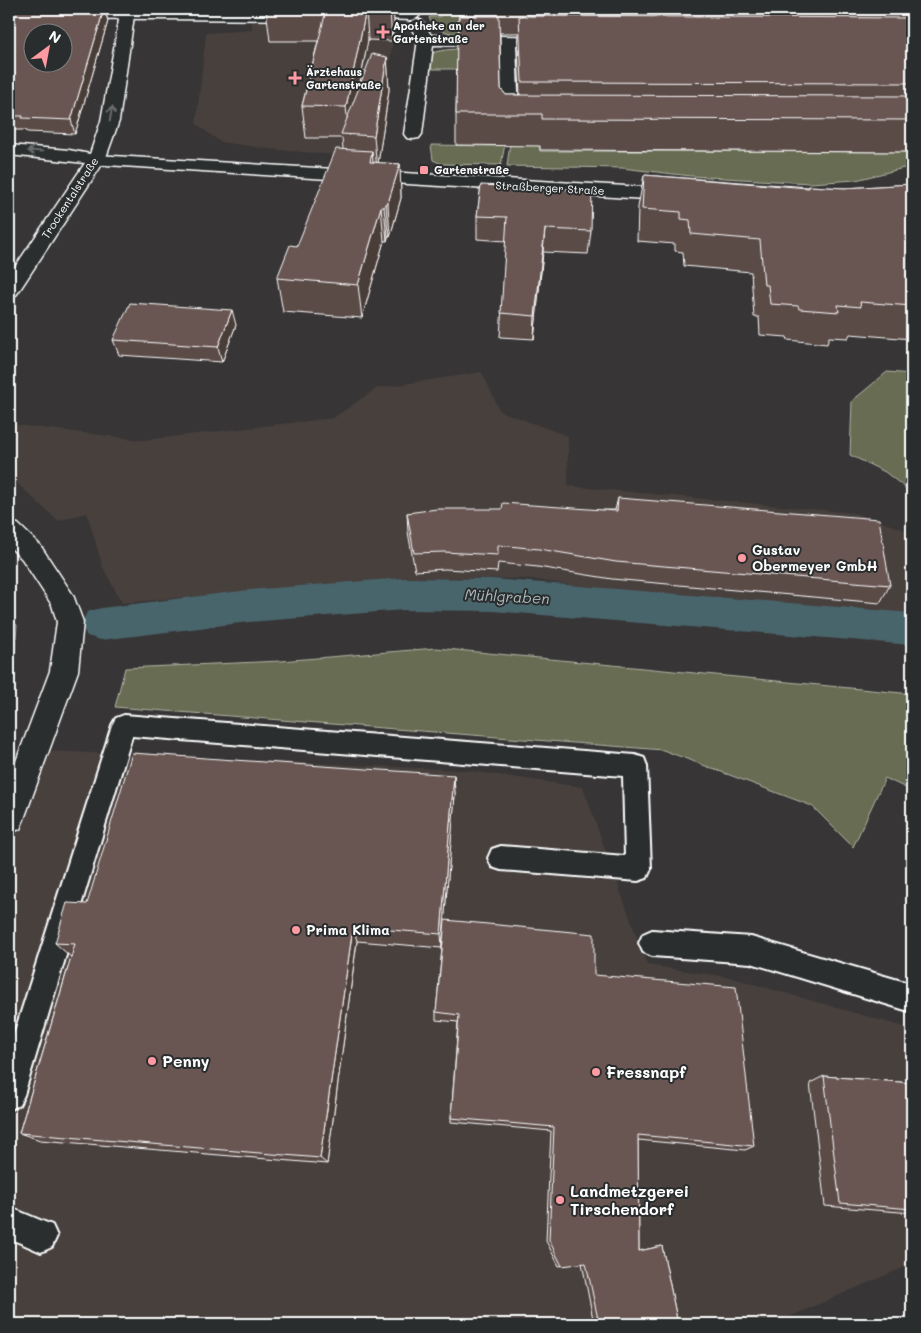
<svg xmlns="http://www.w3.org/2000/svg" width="921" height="1333" font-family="Mali,sans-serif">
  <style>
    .built { fill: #463f3e }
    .green { fill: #676c52; stroke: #b3b6a8 }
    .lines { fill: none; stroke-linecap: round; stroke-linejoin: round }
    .canal { fill: #48656c; fill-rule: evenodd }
    .lane-casing { stroke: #fff; stroke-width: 4 }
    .street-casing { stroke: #fff; stroke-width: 3 }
    .primary-casing { stroke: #fff; stroke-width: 3 }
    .lane { fill: #2a2d2e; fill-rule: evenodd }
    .street { fill: #2a2d2e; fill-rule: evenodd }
    .primary { fill: #2a2d2e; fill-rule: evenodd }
    .wall { fill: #5a4b47; stroke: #fff; fill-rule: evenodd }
    .shaded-wall { fill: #4a3d39; stroke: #fff }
    .building { fill: #695752; stroke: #fff; fill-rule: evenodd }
    .oneway { stroke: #6a6c6d }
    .poi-dot { fill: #ff9aa2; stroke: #2a2d2e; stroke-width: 2 }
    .labels { text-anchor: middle; stroke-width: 4; stroke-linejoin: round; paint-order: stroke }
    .far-poi-label { font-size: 11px; font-weight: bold; fill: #fff; stroke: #2a2d2e; text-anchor: start }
    .far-street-label { font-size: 11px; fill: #fff; stroke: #2a2d2e }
    .poi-label { font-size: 14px; font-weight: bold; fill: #fff; stroke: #2a2d2e; text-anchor: start }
    .water-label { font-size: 15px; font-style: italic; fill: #adbabd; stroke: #2a2d2e }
    .near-poi-label { font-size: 16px; font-weight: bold; fill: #fff; stroke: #2a2d2e; text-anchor: start }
  </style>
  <rect width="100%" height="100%" fill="#373535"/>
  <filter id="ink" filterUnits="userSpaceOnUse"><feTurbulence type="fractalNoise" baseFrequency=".02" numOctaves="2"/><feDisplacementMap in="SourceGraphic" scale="10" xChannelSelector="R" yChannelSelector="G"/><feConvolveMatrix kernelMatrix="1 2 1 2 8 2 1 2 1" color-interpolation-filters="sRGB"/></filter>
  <g filter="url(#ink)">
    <g class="built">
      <polygon points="252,22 391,22 395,24 378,159 269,149 220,142 196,124 206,33 252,30"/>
      <polygon points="482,372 500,411 568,436 568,486 855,513 912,532 912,620 873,620 617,592 530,579 404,578 122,603 103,568 87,513 58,521 9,476 9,424 143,440 333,418 377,388"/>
      <polygon points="9,749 464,770 583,787 647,965 729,977 912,1029 912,1264 773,1324 9,1324"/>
    </g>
    <g class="green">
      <path d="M441,9H458L459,17H493V35C476,34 434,39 429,17H440Z"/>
      <path d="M498,49L503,51V75L456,69H426L429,54C450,46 476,50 498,49Z"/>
      <polygon points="538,129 540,151 912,152 912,166 856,180 810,183 691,176 622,168 507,166 510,143"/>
      <polygon points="506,139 501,165 442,164 433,160 431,145 495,146"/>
      <polygon points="887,372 912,374 912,493 885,472 850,455 852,401"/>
      <polygon points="9,619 17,625 15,652 9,673"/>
      <polygon points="436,648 912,694 912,791 885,778 853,847 812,806 663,750 115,707 125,668 281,661"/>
    </g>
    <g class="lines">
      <polygon class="canal" points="403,578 492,579 912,613 912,645 492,611 403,610 249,622 101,640 87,636 81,624 87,612 101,608 249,590"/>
      <g class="lane-casing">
        <g id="lane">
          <polygon points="124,715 635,755 644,758 647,766 651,869 647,878 638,881 501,870 492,867 488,858 492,849 501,846 625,856 623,776 132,736 24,1095 19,1105 9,1110 9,1050 112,725 116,718"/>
          <polygon points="652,930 751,937 912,984 912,1012 751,963 652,956 643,952 639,943 643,934"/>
          <polygon points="9,1207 52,1225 57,1236 52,1247 41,1252 9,1238"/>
        </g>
      </g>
      <g class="street-casing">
        <g id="street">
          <polygon points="9,9 305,10 310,12 313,15 310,18 305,20 9,18"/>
          <polygon points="355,10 412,10 417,12 420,15 417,18 412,20 350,18 347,15 350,12"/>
          <polygon points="417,19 422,21 431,35 561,37 563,40 561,43 555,45 516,45 519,115 527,116 530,120 527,124 521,125 505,124 502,120 500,45 433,45 422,134 419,138 413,139 407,138 404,134 418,40 409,24 412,21"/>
          <polygon points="96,155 677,189 684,191 686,195 684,199 677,201 90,164 87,160 90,156"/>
        </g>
      </g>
      <g class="primary-casing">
        <g id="primary">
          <polygon points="121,9 135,9 119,121 105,160 19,291 16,295 9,297 9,276 85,163 9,155 9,145 69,150 90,154 101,121"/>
          <polygon points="9,522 18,524 40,545 73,595 83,622 78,671 24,819 20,829 9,833 9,780 50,671 57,622 52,605 22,559 9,546"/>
        </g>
      </g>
      <use href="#lane" class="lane"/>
      <use href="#street" class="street"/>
      <use href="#primary" class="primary"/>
    </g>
    <g class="wall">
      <polygon points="9,9 33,9 33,10 105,9 108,21 75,134 27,132 26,130 9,130"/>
      <polygon points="266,9 393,9 394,22 392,41 368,40 359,87 387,57 389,90 378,163 400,164 401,198 390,237 388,237 387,241 384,241 362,318 283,312 277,278 297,246 343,149 342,138 306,138 302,106 318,41 270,41"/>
      <path d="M459,9H912V152L540,150V146L456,145V114ZM500,33H519L518,47L520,95H506L501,89Z"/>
      <polygon points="644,175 809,187 809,186 845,188 912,184 912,339 850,334 848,338 829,337 827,344 788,340 787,337 760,335 759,317 754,317 751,272 684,266 683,252 675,251 675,244 637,241 638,207"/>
      <polygon points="481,185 591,231 588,254 543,252 534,339 500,337 506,241 477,239 477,216"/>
      <polygon points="236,325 222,362 119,355 113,340"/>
      <polygon points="618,498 890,585 880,603 612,579 538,567 498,563 497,572 445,569 415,571 408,532 407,513 615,510"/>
      <polygon points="454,775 455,795 443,935 594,975 754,1146 745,1150 638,1140 639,1251 662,1246 678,1324 594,1324 582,1263 559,1266 546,1241 551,1131 451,1122 451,1118 458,1022 436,1020 436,1012 442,948 357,941 327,1164 40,1140 19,1133 71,957 55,943 87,904"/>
      <polygon points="824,1076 912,1083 912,1213 825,1206 810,1083"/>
    </g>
    <g class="shaded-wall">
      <polygon points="104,9 108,21 75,134 71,120"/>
      <polygon points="390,9 393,9 394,22 392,41"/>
      <polygon points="366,10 368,40 350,135 349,135 346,107"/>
      <polygon points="387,57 389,90 377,170 374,136"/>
      <polygon points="372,151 375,185 370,162"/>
      <polygon points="400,164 401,198 390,237 388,203"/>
      <polygon points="386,203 388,237 387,241 384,207"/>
      <polygon points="381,207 384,241 362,318 358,285"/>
      <polygon points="545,229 543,252 534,339 535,316"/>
      <polygon points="232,310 236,325 222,362 218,347"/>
      <polygon points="454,775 455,795 442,948 441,934"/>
      <polygon points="353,927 357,941 327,1164 320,1158"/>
    </g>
    <g class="building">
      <path d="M9,9H31L30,10L104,9L71,120L22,118L23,116H9ZM32,32H62V62H32Z"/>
      <polygon points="266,9 390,9 390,10 366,10 346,107 302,106 326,11 266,10"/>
      <polygon points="459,16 499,16 501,89 506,95 912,96 912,120 542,119 542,114 456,114 457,32 459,32"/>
      <polygon points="519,16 912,18 912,83 522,82"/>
      <polygon points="372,54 387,57 374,136 341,134"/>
      <polygon points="336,149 372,151 370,162 400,164 388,203 386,203 384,207 381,207 358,285 277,278 290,245 297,246"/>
      <polygon points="644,175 809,188 809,186 845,188 912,184 912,306 860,302 861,307 838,305 839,312 799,309 798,306 770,304 768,285 764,285 760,240 691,234 690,220 681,219 681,212 642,209"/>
      <polygon points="481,185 592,190 591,231 545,229 535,316 501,313 507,217 477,216"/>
      <polygon points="130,303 232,310 218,347 113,340"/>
      <polygon points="618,498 879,519 890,585 616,562 539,549 498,545 498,555 444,552 414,553 407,513 437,509 502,509 503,503 617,511"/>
      <polygon points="132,753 454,775 441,934 353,927 320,1158 19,1133 75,944 55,943 67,903 87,904"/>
      <polygon points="445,920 594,934 594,975 736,987 754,1146 638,1135 639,1251 662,1246 678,1324 599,1324 586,1263 562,1266 549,1240 554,1127 451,1118 459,1015 436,1012"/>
      <polygon points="824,1076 912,1083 912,1209 840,1203"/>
    </g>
    <defs><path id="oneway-shaft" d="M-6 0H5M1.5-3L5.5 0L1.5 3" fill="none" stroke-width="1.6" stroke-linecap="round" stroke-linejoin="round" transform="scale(1.25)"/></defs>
    <g class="oneway">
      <use href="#oneway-shaft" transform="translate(111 114) rotate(-80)"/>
      <use href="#oneway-shaft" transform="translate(35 151) rotate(-176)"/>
    </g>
  </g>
  <g class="poi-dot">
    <path d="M380.5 24.5h5v5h5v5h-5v5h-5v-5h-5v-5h5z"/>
    <path d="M292.5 70.5h5v5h5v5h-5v5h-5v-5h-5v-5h5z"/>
    <rect x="419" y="165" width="10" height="10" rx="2.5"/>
    <circle cx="742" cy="558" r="5"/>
    <circle cx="296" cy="930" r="5"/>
    <circle cx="152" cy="1061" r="5"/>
    <circle cx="596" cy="1072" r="5"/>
    <circle cx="560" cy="1200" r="5"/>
  </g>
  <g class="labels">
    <g class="far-poi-label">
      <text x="393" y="30">Apotheke an der<tspan x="393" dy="13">Gartenstraße</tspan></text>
      <text x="306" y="76">Ärztehaus<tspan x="306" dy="13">Gartenstraße</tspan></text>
      <text x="434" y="174">Gartenstraße</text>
    </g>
    <g class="far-street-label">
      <text transform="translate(550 188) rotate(3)" y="4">Straßberger Straße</text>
      <text transform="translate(70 198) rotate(-57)" y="4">Trockentalstraße</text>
    </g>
    <g class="poi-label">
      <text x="752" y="555">Gustav<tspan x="752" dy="16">Obermeyer GmbH</tspan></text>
      <text x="306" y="935">Prima Klima</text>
    </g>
    <g class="water-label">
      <text transform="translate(507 597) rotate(3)" y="5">Mühlgraben</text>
    </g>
    <g class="near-poi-label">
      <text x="162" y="1067">Penny</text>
      <text x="606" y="1078">Fressnapf</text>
      <text x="570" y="1197">Landmetzgerei<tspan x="570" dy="18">Tirschendorf</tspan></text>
    </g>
  </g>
  <rect width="921" height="1333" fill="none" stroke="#2a2d2e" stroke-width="30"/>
  <rect x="15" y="15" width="891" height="1303" fill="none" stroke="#fff" stroke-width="2" filter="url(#ink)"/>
  <g transform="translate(48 48) rotate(32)"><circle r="24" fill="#2a2d2e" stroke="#7f8182"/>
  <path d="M0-4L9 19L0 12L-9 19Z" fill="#ff9aa2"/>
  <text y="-8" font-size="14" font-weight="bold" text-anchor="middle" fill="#ffffff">N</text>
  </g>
</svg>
